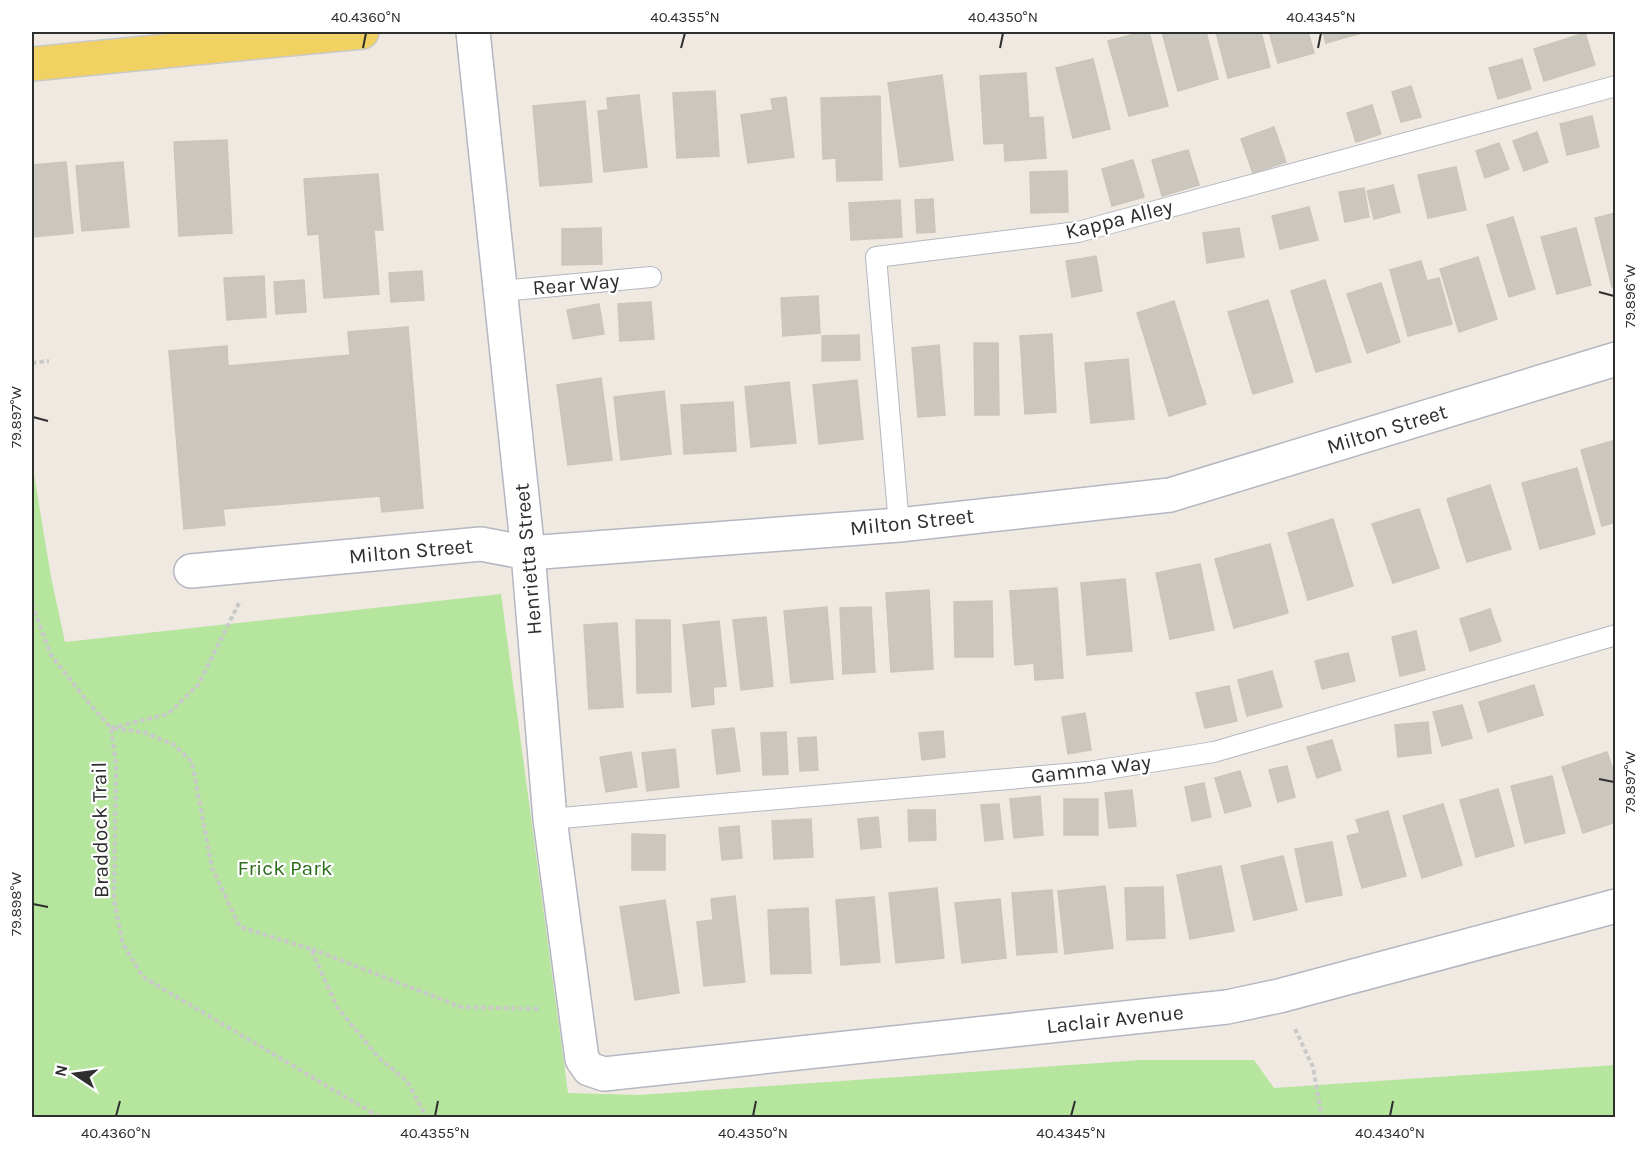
<svg xmlns="http://www.w3.org/2000/svg" width="1647" height="1149" font-family="Karla,sans-serif">
  <style>
    .green { fill: #b6e59e }
    .building { fill: #cbc7bf; stroke: #cbc5ba; stroke-width: 1.5 }
    .lines { fill: none; stroke-linecap: round; stroke-linejoin: round }
    .lane-casing { stroke: #b4b7c1; stroke-width: 22 }
    .street-casing { stroke: #b4b7c1; stroke-width: 36 }
    .primary-casing { stroke: #c9c9c9; stroke-width: 36 }
    .path { stroke: #c9c9c9; stroke-width: 4; stroke-dasharray: 4.5 3; stroke-linecap: butt }
    .lane { stroke: #fff; stroke-width: 20 }
    .street { stroke: #fff; stroke-width: 33 }
    .primary { stroke: #f2d163; stroke-width: 33 }
    .ticks { fill: none; stroke: #2e2e2e; stroke-width: 2 }
    .labels { text-anchor: middle; stroke-width: 4.5; stroke-linejoin: round; paint-order: stroke }
    .street-label { font-size: 21px; fill: #2e2e2e; stroke: #fff }
    .park-label { font-size: 21px; fill: #2c6e1b; stroke: #fff }
    .neatline { fill: none; stroke: #2e2e2e; stroke-width: 2 }
    .ticks-label { font-size: 15px; text-anchor: middle; fill: #2e2e2e }
  </style>
  <rect width="100%" height="100%" fill="#efe9e1"/>
  <polygon class="green" points="32,462 51,577 65,642 501,594 568,1093 639,1095 1142,1060 1254,1060 1274,1088 1615,1065 1615,1117 32,1117"/>
  <g class="building">
    <polygon points="1143,32 1149,32 1168,106 1129,116 1108,41"/>
    <polygon points="1162,32 1206,32 1218,79 1178,91"/>
    <polygon points="1216,32 1261,32 1270,67 1228,78"/>
    <polygon points="1269,32 1308,32 1314,53 1278,63"/>
    <polygon points="1323,32 1362,32 1362,33 1326,43"/>
    <polygon points="1585,33 1595,65 1544,81 1534,49"/>
    <polygon points="1093,59 1110,129 1073,138 1056,68"/>
    <polygon points="1522,59 1531,89 1498,99 1489,68"/>
    <polygon points="1026,73 1029,118 1043,117 1046,158 1005,161 1004,143 984,144 980,76"/>
    <polygon points="942,75 953,160 900,167 888,83"/>
    <polygon points="1411,86 1421,117 1401,122 1392,92"/>
    <polygon points="715,91 719,156 677,158 673,93"/>
    <polygon points="639,95 647,167 604,172 598,111 608,110 607,98"/>
    <polygon points="880,96 882,180 837,181 836,158 823,159 821,98"/>
    <polygon points="786,97 794,157 748,163 741,115 773,110 771,99"/>
    <polygon points="585,101 592,182 540,186 533,106"/>
    <polygon points="1372,105 1381,134 1356,142 1347,113"/>
    <polygon points="1592,116 1599,147 1567,155 1560,124"/>
    <polygon points="1274,127 1286,162 1253,173 1241,139"/>
    <polygon points="1537,132 1548,162 1524,171 1513,141"/>
    <polygon points="227,140 232,233 179,236 174,142"/>
    <polygon points="1499,143 1509,169 1485,178 1476,151"/>
    <polygon points="1188,150 1199,185 1162,196 1152,160"/>
    <polygon points="1133,160 1144,197 1112,206 1102,169"/>
    <polygon points="66,162 73,233 32,237 32,165"/>
    <polygon points="123,162 129,227 82,231 76,166"/>
    <polygon points="1456,167 1466,210 1428,218 1418,175"/>
    <polygon points="1067,171 1068,212 1031,213 1030,172"/>
    <polygon points="378,174 383,230 374,230 379,294 324,298 319,234 308,235 304,179"/>
    <polygon points="1393,185 1400,212 1374,219 1367,191"/>
    <polygon points="1364,188 1369,217 1345,222 1339,192"/>
    <polygon points="933,199 935,232 917,233 915,200"/>
    <polygon points="900,200 902,237 851,240 849,203"/>
    <polygon points="1309,207 1318,240 1280,249 1272,216"/>
    <polygon points="1616,213 1616,287 1612,287 1595,218"/>
    <polygon points="1513,217 1535,289 1509,297 1487,225"/>
    <polygon points="601,228 602,264 562,265 562,229"/>
    <polygon points="1239,228 1244,257 1207,263 1203,233"/>
    <polygon points="1576,228 1591,285 1557,294 1541,237"/>
    <polygon points="1096,256 1102,291 1072,297 1066,261"/>
    <polygon points="1478,257 1497,319 1459,332 1440,269"/>
    <polygon points="1421,261 1427,281 1439,278 1452,324 1408,336 1390,270"/>
    <polygon points="422,271 424,300 391,302 389,273"/>
    <polygon points="264,276 266,317 227,320 224,278"/>
    <polygon points="304,280 306,312 276,314 274,282"/>
    <polygon points="1325,280 1351,362 1316,372 1291,291"/>
    <polygon points="1381,283 1400,342 1367,353 1347,294"/>
    <polygon points="818,296 820,333 783,336 781,298"/>
    <polygon points="1268,300 1293,382 1253,394 1228,312"/>
    <polygon points="1174,301 1206,404 1169,416 1137,313"/>
    <polygon points="651,302 654,339 620,341 618,304"/>
    <polygon points="599,304 604,334 573,339 567,310"/>
    <polygon points="408,327 423,508 382,512 380,496 223,509 225,525 184,529 169,351 227,346 228,366 350,355 348,332"/>
    <polygon points="1052,334 1056,412 1025,414 1020,336"/>
    <polygon points="859,335 860,360 822,361 822,336"/>
    <polygon points="974,343 998,343 999,415 975,415"/>
    <polygon points="939,345 945,415 918,417 912,348"/>
    <polygon points="1128,359 1134,419 1091,423 1085,363"/>
    <polygon points="601,378 612,460 568,465 557,385"/>
    <polygon points="857,380 863,439 819,444 813,385"/>
    <polygon points="789,382 796,443 751,447 745,387"/>
    <polygon points="664,391 671,454 621,460 614,397"/>
    <polygon points="733,402 736,451 684,454 681,405"/>
    <polygon points="1616,440 1616,522 1602,526 1581,450"/>
    <polygon points="1577,468 1595,534 1540,549 1522,483"/>
    <polygon points="1490,485 1511,549 1467,562 1447,499"/>
    <polygon points="1419,509 1439,568 1393,583 1372,524"/>
    <polygon points="1333,519 1353,586 1308,600 1288,533"/>
    <polygon points="1270,544 1288,613 1234,628 1215,559"/>
    <polygon points="1200,564 1214,630 1170,639 1156,573"/>
    <polygon points="1125,579 1132,651 1087,655 1081,583"/>
    <polygon points="1057,588 1063,678 1035,680 1034,663 1015,665 1010,591"/>
    <polygon points="929,590 933,669 891,672 886,593"/>
    <polygon points="992,601 993,657 955,657 954,602"/>
    <polygon points="827,607 833,679 791,683 784,611"/>
    <polygon points="871,607 875,672 843,674 840,608"/>
    <polygon points="1490,609 1501,641 1470,651 1460,619"/>
    <polygon points="766,617 773,686 741,690 733,620"/>
    <polygon points="636,620 670,620 671,692 637,693"/>
    <polygon points="719,621 726,686 713,687 714,704 692,707 683,625"/>
    <polygon points="617,623 623,707 589,709 584,625"/>
    <polygon points="1416,631 1425,670 1400,676 1392,637"/>
    <polygon points="1348,653 1355,681 1322,689 1315,661"/>
    <polygon points="1272,671 1282,707 1247,716 1238,680"/>
    <polygon points="1534,685 1543,715 1488,732 1479,702"/>
    <polygon points="1229,686 1237,721 1205,728 1196,693"/>
    <polygon points="1462,705 1472,738 1442,746 1433,712"/>
    <polygon points="1085,713 1091,750 1068,754 1062,717"/>
    <polygon points="1428,722 1431,753 1398,757 1395,725"/>
    <polygon points="734,728 740,771 717,774 712,730"/>
    <polygon points="943,731 945,757 922,760 919,733"/>
    <polygon points="786,732 788,774 763,775 761,733"/>
    <polygon points="816,737 818,770 800,771 798,738"/>
    <polygon points="1332,740 1341,770 1317,778 1307,747"/>
    <polygon points="675,749 679,787 647,791 642,753"/>
    <polygon points="631,752 637,787 606,792 600,757"/>
    <polygon points="1607,752 1616,779 1616,822 1583,833 1562,767"/>
    <polygon points="1287,766 1295,797 1278,802 1269,770"/>
    <polygon points="1240,771 1251,806 1225,813 1215,778"/>
    <polygon points="1552,776 1565,833 1525,843 1511,786"/>
    <polygon points="1204,783 1211,817 1192,821 1185,787"/>
    <polygon points="1498,789 1514,846 1476,857 1460,800"/>
    <polygon points="1132,790 1136,826 1109,828 1105,793"/>
    <polygon points="1040,796 1043,835 1014,838 1010,799"/>
    <rect x="1064" y="799" width="34" height="36"/>
    <polygon points="999,804 1003,839 985,841 981,805"/>
    <polygon points="1443,804 1462,865 1422,878 1403,816"/>
    <polygon points="908,810 935,810 936,840 909,841"/>
    <polygon points="1388,811 1406,876 1362,888 1347,836 1360,833 1356,820"/>
    <polygon points="878,817 881,847 861,849 858,819"/>
    <polygon points="811,819 813,857 774,859 772,821"/>
    <polygon points="739,826 742,858 722,860 719,828"/>
    <polygon points="632,834 665,835 665,870 632,870"/>
    <polygon points="1332,842 1342,895 1306,902 1295,849"/>
    <polygon points="1283,856 1297,910 1254,920 1241,866"/>
    <polygon points="1221,866 1234,931 1190,939 1177,875"/>
    <polygon points="1105,886 1113,948 1065,954 1058,891"/>
    <polygon points="1163,887 1165,938 1127,940 1125,888"/>
    <polygon points="937,888 944,958 896,963 889,893"/>
    <polygon points="1052,890 1057,952 1017,955 1012,893"/>
    <polygon points="735,896 745,982 704,986 697,922 713,920 711,899"/>
    <polygon points="874,897 880,962 841,965 836,900"/>
    <polygon points="1000,899 1006,958 962,963 955,903"/>
    <polygon points="665,900 679,993 635,1000 620,907"/>
    <polygon points="808,908 811,973 771,974 768,910"/>
  </g>
  <g class="lines">
    <g class="lane-casing">
      <g id="lane">
        <polyline points="501,291 651,277"/>
        <polyline points="899,525 876,257 1078,232 1616,86"/>
        <polyline points="550,819 1088,772 1214,752 1616,635"/>
      </g>
    </g>
    <g class="street-casing">
      <g id="street">
        <polyline points="473,32 528,553 550,819 582,1059 589,1069 604,1074 1227,1007 1279,996 1616,906"/>
        <polyline points="191,571 481,544 528,553 899,525 1170,495 1616,359"/>
      </g>
    </g>
    <g class="primary-casing">
      <polyline id="primary" points="32,64 362,32"/>
    </g>
    <g class="path">
      <polyline points="32,363 49,361"/>
      <polyline points="239,603 198,685 168,714 111,728 143,732 173,744 192,762 212,868 240,927 311,949 337,1007 379,1058 407,1081 423,1111 422,1118"/>
      <polyline points="32,604 51,655 87,701 111,728 116,764 114,900 123,944 143,977 381,1118"/>
      <polyline points="312,949 461,1007 539,1009"/>
      <polyline points="1295,1029 1313,1067 1322,1118"/>
    </g>
    <use href="#lane" class="lane"/>
    <use href="#street" class="street"/>
    <use href="#primary" class="primary"/>
  </g>
  <path class="ticks" d="M363,48L366,33M681,48L685,33M1000,48L1003,33M1318,48L1321,33M1599,292L1614,296M33,417L48,421M1599,779L1614,782M33,904L48,907M116,1116L120,1101M435,1116L438,1101M753,1116L756,1101M1071,1116L1075,1101M1390,1116L1393,1101"/>
  <g class="labels">
    <g class="street-label">
      <text transform="translate(1119 219) rotate(-14)" y="7">Kappa Alley</text>
      <text transform="translate(576 284) rotate(-5)" y="7">Rear Way</text>
      <text transform="translate(1387 429) rotate(-17)" y="7">Milton Street</text>
      <text transform="translate(912 522) rotate(-6)" y="7">Milton Street</text>
      <text transform="translate(411 551) rotate(-5)" y="7">Milton Street</text>
      <text transform="translate(528 559) rotate(-95)" y="7">Henrietta Street</text>
      <text transform="translate(1091 769) rotate(-7)" y="7">Gamma Way</text>
      <text transform="translate(100 830) rotate(-91)" y="7">Braddock Trail</text>
      <text transform="translate(1115 1019) rotate(-6)" y="7">Laclair Avenue</text>
    </g>
    <g class="park-label">
      <text x="285" y="875">Frick Park</text>
    </g>
  </g>
  <rect width="1647" height="1149" fill="none" stroke="#ffffff" stroke-width="66"/>
  <g transform="translate(75 1074) rotate(283)" stroke="#ffffff" stroke-width="4.5" paint-order="stroke">
  <path d="M0-4.5L10 22L0 15L-10 22Z" fill="#2e2e2e"/>
  <text y="-9" font-size="16" font-weight="bold" text-anchor="middle" fill="#2e2e2e">N</text>
  </g>
  <rect x="33" y="33" width="1581" height="1083" class="neatline"/>
  <g class="ticks-label">
    <text x="366" y="22">40.4360°N</text>
    <text x="685" y="22">40.4355°N</text>
    <text x="1003" y="22">40.4350°N</text>
    <text x="1321" y="22">40.4345°N</text>
    <text transform="translate(1630 296) rotate(-90)" y="5">79.896°W</text>
    <text transform="translate(16 417) rotate(-90)" y="5">79.897°W</text>
    <text transform="translate(1630 782) rotate(-90)" y="5">79.897°W</text>
    <text transform="translate(16 904) rotate(-90)" y="5">79.898°W</text>
    <text x="116" y="1138">40.4360°N</text>
    <text x="435" y="1138">40.4355°N</text>
    <text x="753" y="1138">40.4350°N</text>
    <text x="1071" y="1138">40.4345°N</text>
    <text x="1390" y="1138">40.4340°N</text>
  </g>
</svg>
